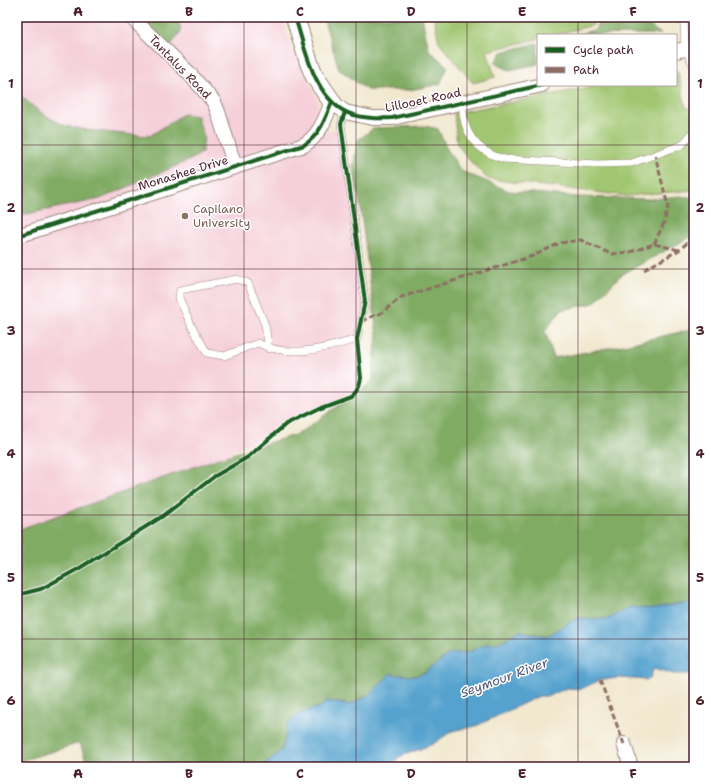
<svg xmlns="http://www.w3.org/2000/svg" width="711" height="784" font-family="'Shantell Sans',sans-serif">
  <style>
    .built { fill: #f5cfd9 }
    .green { fill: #a1c671; stroke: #76724e }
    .forest { fill: #80ab63; stroke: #656547 }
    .water { fill: #55a2ce; stroke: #50607c }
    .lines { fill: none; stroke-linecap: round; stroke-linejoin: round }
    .service-casing { stroke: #9e847d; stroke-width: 8 }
    .minor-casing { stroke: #9e847d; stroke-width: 16 }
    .tertiary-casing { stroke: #9e847d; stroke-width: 20 }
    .service { stroke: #fff; stroke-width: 7 }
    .minor { stroke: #fff; stroke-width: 14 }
    .tertiary { stroke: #fff; stroke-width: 18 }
    .quiet { stroke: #8d6e63; stroke-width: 3; stroke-dasharray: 6 3; stroke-linecap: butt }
    .cycleway-casing { stroke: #fff; stroke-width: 6 }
    .cycleway { stroke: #1b5e20; stroke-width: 4 }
    .grid { fill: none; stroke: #4a1f2b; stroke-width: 1; stroke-opacity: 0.55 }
    .education-dot { fill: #8d6e63; stroke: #fff; stroke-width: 1.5 }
    .labels { text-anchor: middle; stroke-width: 3; stroke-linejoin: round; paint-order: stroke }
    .street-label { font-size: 12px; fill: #4a1f2b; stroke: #fff }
    .education-label { font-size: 12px; fill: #785e54; stroke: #fff; text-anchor: start }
    .water-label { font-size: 13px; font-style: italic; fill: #4f5a74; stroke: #fff }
    .neatline { fill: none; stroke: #4a1f2b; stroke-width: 1.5 }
    .grid-label { font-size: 13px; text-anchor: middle; font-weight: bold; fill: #4a1f2b }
  </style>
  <rect width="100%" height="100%" fill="#fff"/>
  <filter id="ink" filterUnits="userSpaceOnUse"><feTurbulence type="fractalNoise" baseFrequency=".025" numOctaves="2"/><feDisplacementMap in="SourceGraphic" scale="8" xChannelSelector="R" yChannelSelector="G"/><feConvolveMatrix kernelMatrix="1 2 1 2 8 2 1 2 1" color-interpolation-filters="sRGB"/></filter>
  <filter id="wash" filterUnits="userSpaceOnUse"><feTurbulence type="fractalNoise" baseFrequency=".012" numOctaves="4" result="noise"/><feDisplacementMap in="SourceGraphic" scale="16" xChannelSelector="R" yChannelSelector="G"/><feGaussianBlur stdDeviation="0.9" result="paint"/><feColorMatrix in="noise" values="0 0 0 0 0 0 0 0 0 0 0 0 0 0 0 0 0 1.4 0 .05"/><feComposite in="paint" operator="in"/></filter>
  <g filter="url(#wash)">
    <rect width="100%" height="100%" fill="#f1e8cf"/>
    <polygon class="built" points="17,17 282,17 294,53 317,97 318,104 317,113 310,127 331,131 341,124 365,301 357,339 361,378 359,386 355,392 351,396 321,407 219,458 17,530"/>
    <g class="green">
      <polygon points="434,17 586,17 594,25 554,35 538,35 538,39 487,51 495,77 473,83 439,42"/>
      <polygon points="676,71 678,71 686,108 694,107 694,190 627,196 488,179 472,163 457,144 454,113 603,85 676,85"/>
    </g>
    <g class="forest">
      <polygon points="138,17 178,17 181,31 169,48"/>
      <polygon points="323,17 422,17 429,50 448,67 440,84 410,90 367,90 339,69"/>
      <polygon points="592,17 632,17 651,27 661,34 574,35 595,30 598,23"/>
      <polygon points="538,43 538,64 509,70 495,63 502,52"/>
      <path d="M17,92C31,106 51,122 71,127C95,132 126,134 150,136L183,114L197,116L204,136L202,153L192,159L100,199L17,216Z"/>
      <polygon points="425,126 438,129 447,149 461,171 509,191 579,197 650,199 680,196 694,198 694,235 621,275 594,303 561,310 545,331 554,358 624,345 694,329 694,604 687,603 654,609 630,607 608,619 577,618 547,636 519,631 498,643 485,644 469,652 449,654 424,673 414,676 390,674 370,694 350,705 327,701 320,707 301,713 288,724 282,750 266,763 265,767 88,767 80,743 17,762 17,530 219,458 298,434 372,382 377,335 360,205 353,165 358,140 374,128"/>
    </g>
    <polygon class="water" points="687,603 694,604 694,674 674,674 654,668 650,678 646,680 619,678 600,680 581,689 567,688 549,696 539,696 476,726 452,731 433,744 399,757 391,767 265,767 266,763 282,750 288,724 301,713 320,707 327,701 350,705 370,694 390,674 414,676 424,673 449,654 469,652 485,644 498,643 519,631 547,636 577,618 608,619 630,607 654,609"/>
  </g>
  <g filter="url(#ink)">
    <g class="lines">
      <g class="service-casing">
        <g id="service">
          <polyline points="673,17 684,22 685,48 694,67"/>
          <path d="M463,102C461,131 476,152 504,159L598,164L632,163L682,145L694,131"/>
          <path d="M269,349L265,325L248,283L237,279L180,290L179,298L192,327L207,353L224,356L258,343C289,359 326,348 357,339L365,301L341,124L345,112"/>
        </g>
      </g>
      <g class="minor-casing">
        <g id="minor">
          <polyline points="131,17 189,73 214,102 218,112 235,167"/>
          <polyline points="676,51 694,47"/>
          <path d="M17,236L304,145C320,135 325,119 332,102L345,112L373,118H392L542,85"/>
          <polyline points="624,744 631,767"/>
        </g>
      </g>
      <g class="tertiary-casing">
        <polyline id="tertiary" points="295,17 309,63 315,77 332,102"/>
      </g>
      <use href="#service" class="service"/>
      <use href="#minor" class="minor"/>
      <use href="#tertiary" class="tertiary"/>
      <g class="quiet">
        <polyline points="654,244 664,223 668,206 655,155"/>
        <polyline points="644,270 679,250 694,237"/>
        <polyline points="361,321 381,313 402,297 533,256 560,243 581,240 611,254 630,252 654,244 679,250"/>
        <polyline points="600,680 624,744"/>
      </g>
      <g class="cycleway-casing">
        <g id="cycleway">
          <path d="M295,17C305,48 313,93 344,111C355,118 379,119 392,118L542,85"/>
          <path d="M17,236L304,145C320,135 325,119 332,102"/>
          <polyline points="17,595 41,589 78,569 163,516 215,476 248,457 286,424 321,407 351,396 355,392 359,386 361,378 357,339 365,301 341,124 345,112"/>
        </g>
      </g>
      <use href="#cycleway" class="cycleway"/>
    </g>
  </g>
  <path class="grid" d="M133,17V767M244,17V767M356,17V767M467,17V767M578,17V35M578,85V767M17,145H694M17,269H694M17,392H694M17,515H694M17,639H694"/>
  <circle class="education-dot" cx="185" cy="216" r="4"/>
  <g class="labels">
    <g class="street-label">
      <text transform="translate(180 67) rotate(46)" y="4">Tantalus Road</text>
      <text transform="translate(423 100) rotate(-12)" y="4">Lillooet Road</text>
      <text transform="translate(183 173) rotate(-17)" y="4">Monashee Drive</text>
    </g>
    <g class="education-label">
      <text x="193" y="213">Capilano<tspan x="193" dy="14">University</tspan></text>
    </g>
    <g class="water-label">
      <text transform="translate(504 677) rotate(-20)" y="5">Seymour River</text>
    </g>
  </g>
  <rect width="711" height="784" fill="none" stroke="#fff" stroke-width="44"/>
  <rect x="537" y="34" width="140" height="52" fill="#ffffff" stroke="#b7a5aa"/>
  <rect x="545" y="47" width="20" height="6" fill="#1b5e20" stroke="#b7a5aa"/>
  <text x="573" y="54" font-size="12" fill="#4a1f2b">Cycle path</text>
  <rect x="545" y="67" width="20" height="6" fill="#8d6e63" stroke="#b7a5aa"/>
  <text x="573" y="74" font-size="12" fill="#4a1f2b">Path</text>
  <rect x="22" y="22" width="667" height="740" class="neatline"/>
  <g class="grid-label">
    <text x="78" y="16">A</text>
    <text x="189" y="16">B</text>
    <text x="300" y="16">C</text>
    <text x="411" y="16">D</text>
    <text x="522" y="16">E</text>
    <text x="633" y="16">F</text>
    <text x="11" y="88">1</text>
    <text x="700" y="88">1</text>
    <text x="11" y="212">2</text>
    <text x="700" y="212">2</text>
    <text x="11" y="335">3</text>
    <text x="700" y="335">3</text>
    <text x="11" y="458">4</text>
    <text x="700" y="458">4</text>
    <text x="11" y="582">5</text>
    <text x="700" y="582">5</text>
    <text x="11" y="705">6</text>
    <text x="700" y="705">6</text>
    <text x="78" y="778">A</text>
    <text x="189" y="778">B</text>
    <text x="300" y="778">C</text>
    <text x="411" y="778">D</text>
    <text x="522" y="778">E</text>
    <text x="633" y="778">F</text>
  </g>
</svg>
